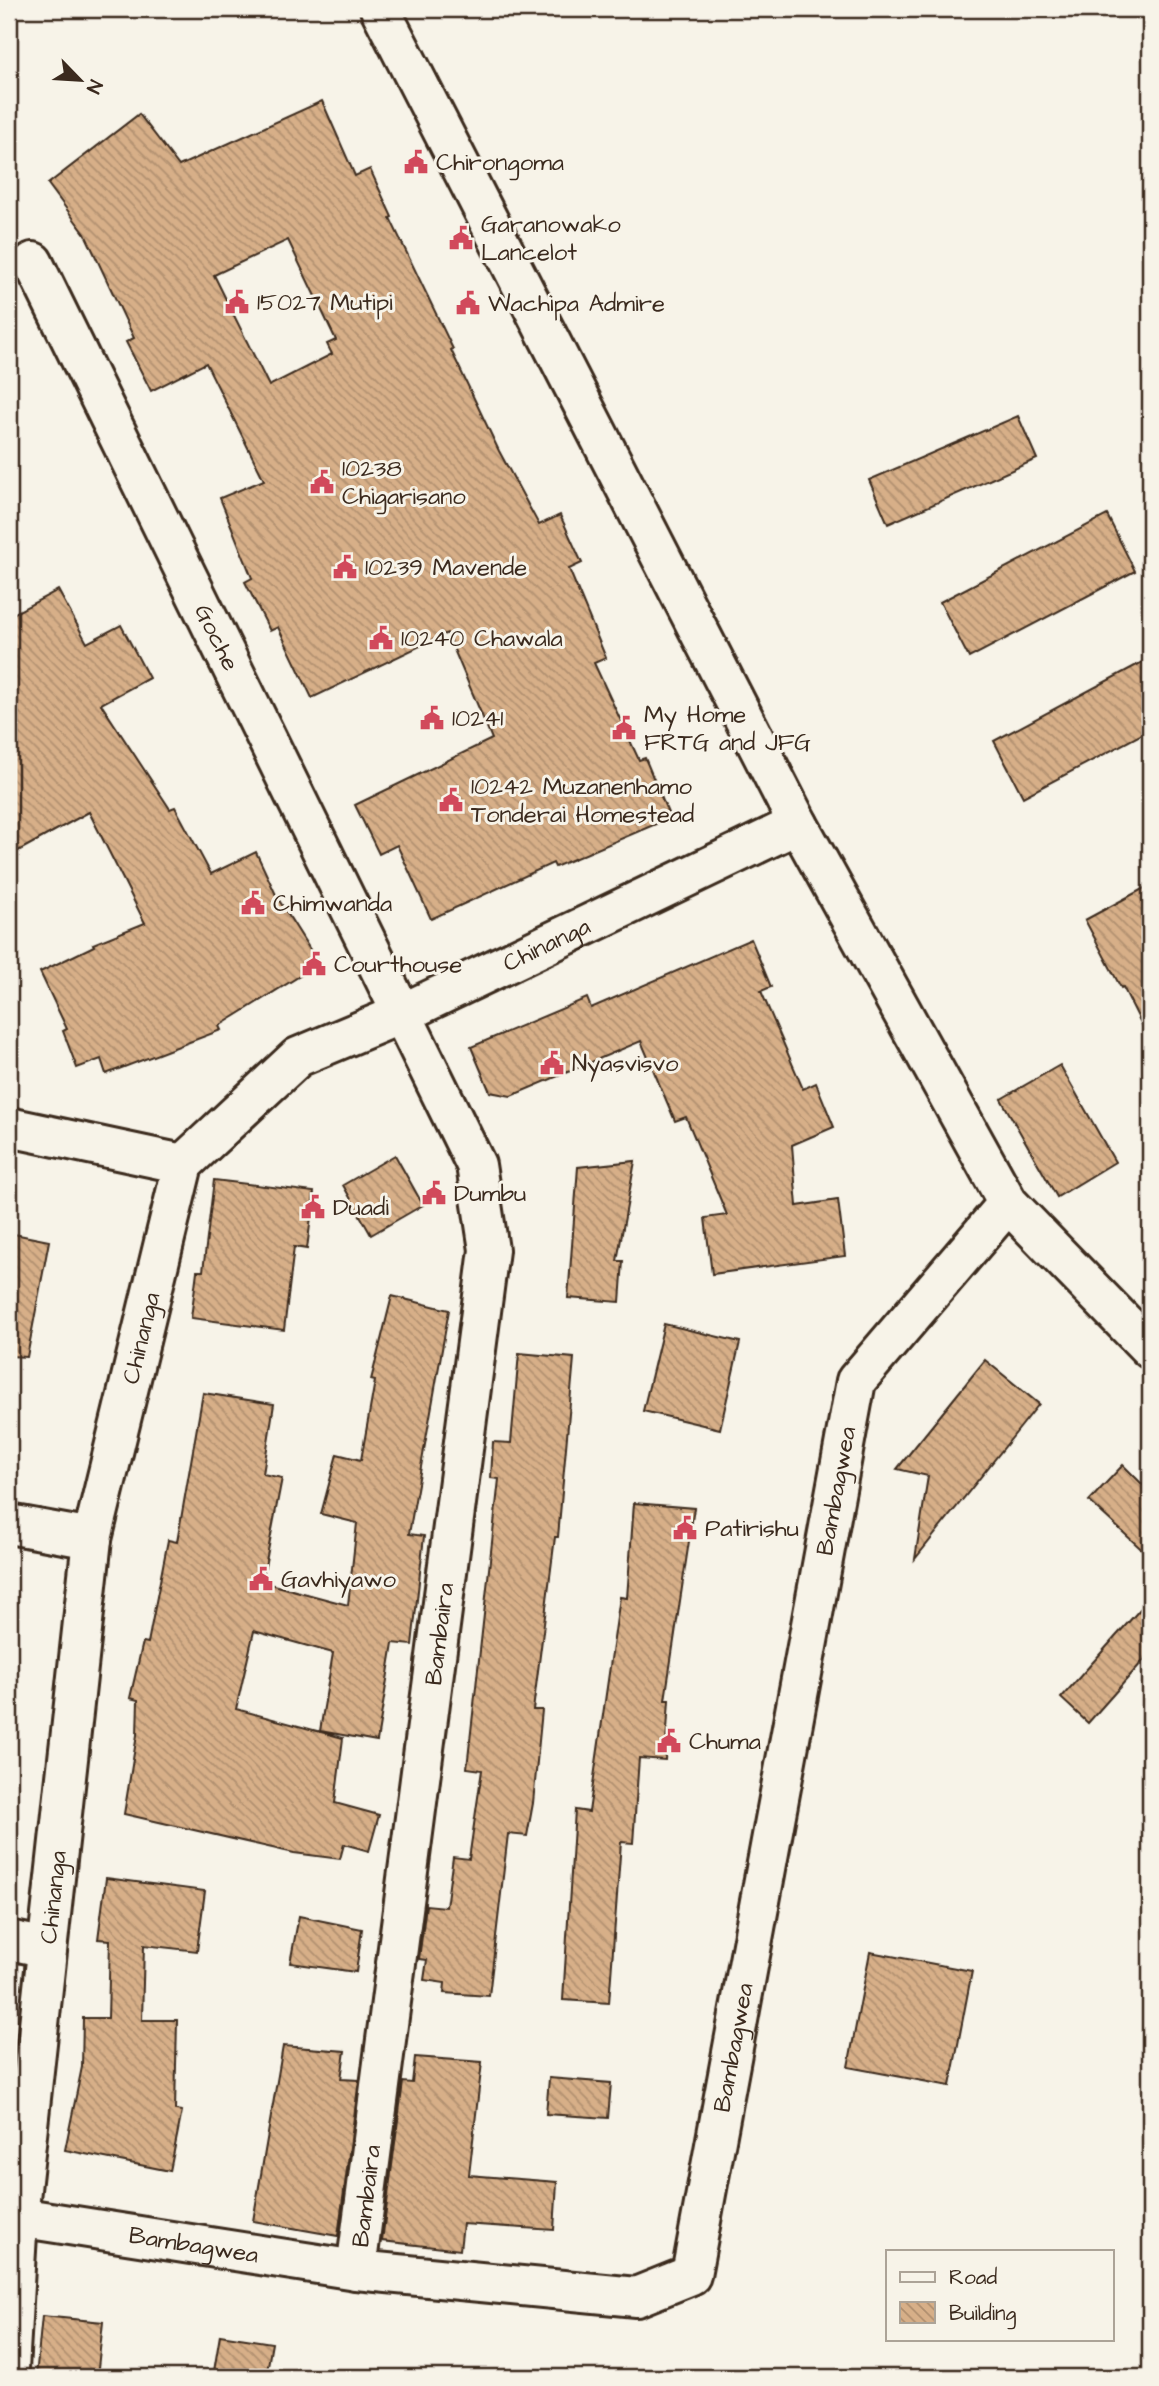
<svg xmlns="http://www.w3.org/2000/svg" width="1159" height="2386" font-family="'Architects Daughter',sans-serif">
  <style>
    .building { fill: url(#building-back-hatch); stroke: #3b2a1e; stroke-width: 2; fill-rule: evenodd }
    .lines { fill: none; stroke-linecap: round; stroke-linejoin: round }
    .minor-casing { stroke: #3b2a1e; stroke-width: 44 }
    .minor { stroke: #f7f3e8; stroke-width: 38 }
    .labels { text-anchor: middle; stroke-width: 6; stroke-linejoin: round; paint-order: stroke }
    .poi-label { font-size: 24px; fill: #3b2a1e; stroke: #f7f3e8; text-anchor: start }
    .street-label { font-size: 24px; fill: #3b2a1e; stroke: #f7f3e8 }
  </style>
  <defs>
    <pattern id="building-back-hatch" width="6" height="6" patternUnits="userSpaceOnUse" patternTransform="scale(1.75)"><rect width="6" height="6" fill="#d7af88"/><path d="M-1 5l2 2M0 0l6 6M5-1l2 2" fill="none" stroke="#b08f6f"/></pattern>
  </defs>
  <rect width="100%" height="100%" fill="#f7f3e8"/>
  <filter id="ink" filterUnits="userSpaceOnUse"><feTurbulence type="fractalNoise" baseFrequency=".0143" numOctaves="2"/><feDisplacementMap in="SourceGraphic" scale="14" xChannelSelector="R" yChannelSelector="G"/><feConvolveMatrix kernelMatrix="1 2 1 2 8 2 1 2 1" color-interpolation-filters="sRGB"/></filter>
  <g filter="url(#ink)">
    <g class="building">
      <path d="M322,101L355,176L370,169L392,217L390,218L453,349L451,350L499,451L539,525L560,515L582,563L569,569L606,658L594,663L639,760L645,758L670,818L555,867L553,863L431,919L397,845L379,854L355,805L492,739L447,633L312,698L278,627L270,631L245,582L252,578L220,498L264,480L206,363L151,391L126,342L134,338L85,234L48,184L139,114L179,166ZM288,240L336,340L327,344L332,354L269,386L214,275Z"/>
      <polygon points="1018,416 1037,459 888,524 869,480"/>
      <polygon points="1107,515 1135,571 969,658 940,602"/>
      <polygon points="58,590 87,643 121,625 149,678 101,704 170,809 175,807 211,874 256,852 277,897 319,964 219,1026 221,1030 106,1074 101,1059 77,1068 63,1031 67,1029 40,972 94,946 93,944 145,923 89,812 9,856 9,616"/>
      <polygon points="1150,658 1150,730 1023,797 994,741"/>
      <polygon points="1150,885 1150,1041 1123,987 1121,988 1085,920"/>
      <polygon points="751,939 771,987 761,991 803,1089 816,1083 834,1127 792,1145 797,1206 838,1200 845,1256 712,1274 705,1218 727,1215 686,1117 675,1121 641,1041 511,1096 490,1092 471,1047 587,998 591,1008"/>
      <polygon points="1060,1065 1115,1162 1057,1197 1001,1099"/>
      <polygon points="395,1155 423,1205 371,1235 343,1185"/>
      <polygon points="635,1161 617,1261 623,1261 620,1302 568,1298 578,1167"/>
      <polygon points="214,1180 314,1192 307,1249 294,1247 284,1330 191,1318 197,1271 203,1271"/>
      <polygon points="9,1233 49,1241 27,1357 9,1356"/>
      <polygon points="392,1296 449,1310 409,1534 424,1536 412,1645 393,1643 377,1741 320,1731 333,1653 254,1631 236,1709 343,1738 335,1803 379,1815 369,1851 344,1844 340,1859 294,1853 124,1814 137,1735 138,1700 130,1698 143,1642 148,1643 168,1540 177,1542 203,1393 274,1404 263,1474 282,1478 262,1582 348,1605 357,1523 321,1514 337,1454 361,1460 375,1381 371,1380"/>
      <polygon points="664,1324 740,1342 720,1429 643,1411"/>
      <polygon points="519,1353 574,1358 558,1537 555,1537 533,1710 542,1710 533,1803 527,1836 508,1834 489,1996 444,1993 445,1983 424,1980 427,1960 419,1959 426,1905 446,1907 453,1857 469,1859 482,1770 467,1768 499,1479 491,1478 493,1442 511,1443"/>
      <polygon points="985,1360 1039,1404 915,1559 928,1476 897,1469"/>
      <polygon points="1123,1465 1150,1492 1150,1557 1089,1501"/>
      <polygon points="634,1503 694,1508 665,1700 669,1700 665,1760 639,1758 633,1843 621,1842 609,2003 563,2000 575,1810 589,1812 620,1597 627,1598"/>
      <polygon points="1150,1598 1150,1653 1088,1723 1061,1698"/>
      <polygon points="106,1878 205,1891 197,1951 144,1945 142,2020 177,2020 175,2110 182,2111 170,2171 65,2150 82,2067 83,2018 108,2018 110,1940 98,1939"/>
      <polygon points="299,1916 362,1929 356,1972 290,1963"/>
      <polygon points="870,1952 972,1971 950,2086 848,2067"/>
      <polygon points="283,2046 345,2051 341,2079 359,2080 338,2236 253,2221"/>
      <polygon points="415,2057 482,2062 469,2175 557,2182 554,2230 463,2224 460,2250 382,2241 403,2082 412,2083"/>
      <polygon points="549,2078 611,2083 608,2118 546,2114"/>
      <polygon points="42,2316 103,2322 97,2377 36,2377"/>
      <polygon points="220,2335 272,2343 266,2377 213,2377"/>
    </g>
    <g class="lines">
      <g class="minor-casing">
        <g id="minor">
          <polyline points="380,9 798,824 1008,1203 1150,1349"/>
          <path id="s1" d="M33,262L476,1165L489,1250L356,2270"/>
          <polyline points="9,1127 183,1164"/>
          <polyline points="9,1524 92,1539"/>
          <polyline points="9,1940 47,1948"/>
          <path id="s2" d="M18,2217L356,2270L636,2297L691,2275L856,1381L1008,1203"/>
          <path id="s3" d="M9,2369L18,2217L92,1539L183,1164L298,1057L401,1014L798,824"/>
        </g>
      </g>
      <use href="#minor" class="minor"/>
    </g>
  </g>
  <defs>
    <g id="civic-bare" transform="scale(1.89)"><path d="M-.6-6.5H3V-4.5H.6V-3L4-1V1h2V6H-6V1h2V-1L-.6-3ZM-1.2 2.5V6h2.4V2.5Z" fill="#d1495b" stroke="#f7f3e8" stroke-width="2.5" paint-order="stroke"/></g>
  </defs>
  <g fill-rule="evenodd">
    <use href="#civic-bare" x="416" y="162"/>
    <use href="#civic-bare" x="461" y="238"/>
    <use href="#civic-bare" x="237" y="302"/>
    <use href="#civic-bare" x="468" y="303"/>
    <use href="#civic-bare" x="322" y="482"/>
    <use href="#civic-bare" x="345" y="567"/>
    <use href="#civic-bare" x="381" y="638"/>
    <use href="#civic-bare" x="432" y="718"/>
    <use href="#civic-bare" x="624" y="728"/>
    <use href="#civic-bare" x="451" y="800"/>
    <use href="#civic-bare" x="253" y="903"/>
    <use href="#civic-bare" x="314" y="964"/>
    <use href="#civic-bare" x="552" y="1063"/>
    <use href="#civic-bare" x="434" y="1193"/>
    <use href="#civic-bare" x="313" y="1207"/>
    <use href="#civic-bare" x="685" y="1528"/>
    <use href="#civic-bare" x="261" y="1579"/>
    <use href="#civic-bare" x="669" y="1741"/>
  </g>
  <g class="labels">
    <g class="poi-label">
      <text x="436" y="170">Chirongoma</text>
      <text x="481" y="232">Garanowako<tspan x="481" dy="28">Lancelot</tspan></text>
      <text x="257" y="310">15027 Mutipi</text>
      <text x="488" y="311">Wachipa Admire</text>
      <text x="342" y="476">10238<tspan x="342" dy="28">Chigarisano</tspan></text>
      <text x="365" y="575">10239 Mavende</text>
      <text x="401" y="646">10240 Chawala</text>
      <text x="644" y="722">My Home<tspan x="644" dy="28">FRTG and JFG</tspan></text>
      <text x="452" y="726">10241</text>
      <text x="471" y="794">10242 Muzanenhamo<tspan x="471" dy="28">Tonderai Homestead</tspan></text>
      <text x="273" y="911">Chimwanda</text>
      <text x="334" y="972">Courthouse</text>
      <text x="572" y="1071">Nyasvisvo</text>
      <text x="454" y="1201">Dumbu</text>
      <text x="333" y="1215">Duadi</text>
      <text x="705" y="1536">Patirishu</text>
      <text x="281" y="1587">Gavhiyawo</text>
      <text x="689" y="1749">Chuma</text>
    </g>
    <g class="street-label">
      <text dy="8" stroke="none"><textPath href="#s1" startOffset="418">Goche</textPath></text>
      <text dy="8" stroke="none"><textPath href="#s3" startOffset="1650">Chinanga</textPath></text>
      <text dy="8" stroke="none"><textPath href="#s3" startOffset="1041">Chinanga</textPath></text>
      <text dy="8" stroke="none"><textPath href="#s2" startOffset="1480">Bambagwea</textPath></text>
      <text transform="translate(439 1634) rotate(-83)" y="8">Bambaira</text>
      <text dy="8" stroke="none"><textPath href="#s3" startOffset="474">Chinanga</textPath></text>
      <text dy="8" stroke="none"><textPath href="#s2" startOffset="914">Bambagwea</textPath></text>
      <text transform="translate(366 2196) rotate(-83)" y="8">Bambaira</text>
      <text dy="8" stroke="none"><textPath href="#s2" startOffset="178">Bambagwea</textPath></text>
    </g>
  </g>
  <rect width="1159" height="2386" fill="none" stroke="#f7f3e8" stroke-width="35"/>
  <rect x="18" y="18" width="1124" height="2351" fill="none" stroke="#3b2a1e" stroke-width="2.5" filter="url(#ink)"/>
  <rect x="886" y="2250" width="228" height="91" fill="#f7f3e8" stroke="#aca397" stroke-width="2"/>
  <rect x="900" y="2272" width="35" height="10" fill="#f7f3e8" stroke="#aca397" stroke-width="2"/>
  <text x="949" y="2284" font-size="21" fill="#3b2a1e">Road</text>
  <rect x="900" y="2302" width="35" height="21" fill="url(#building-back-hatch)" stroke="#aca397" stroke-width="2"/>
  <text x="949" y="2320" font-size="21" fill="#3b2a1e">Building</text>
  <g transform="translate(80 80) rotate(115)" stroke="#f7f3e8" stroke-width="5" paint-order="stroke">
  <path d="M0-5L12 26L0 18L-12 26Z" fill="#3b2a1e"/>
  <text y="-10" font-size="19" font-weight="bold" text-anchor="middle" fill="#3b2a1e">N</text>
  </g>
</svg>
